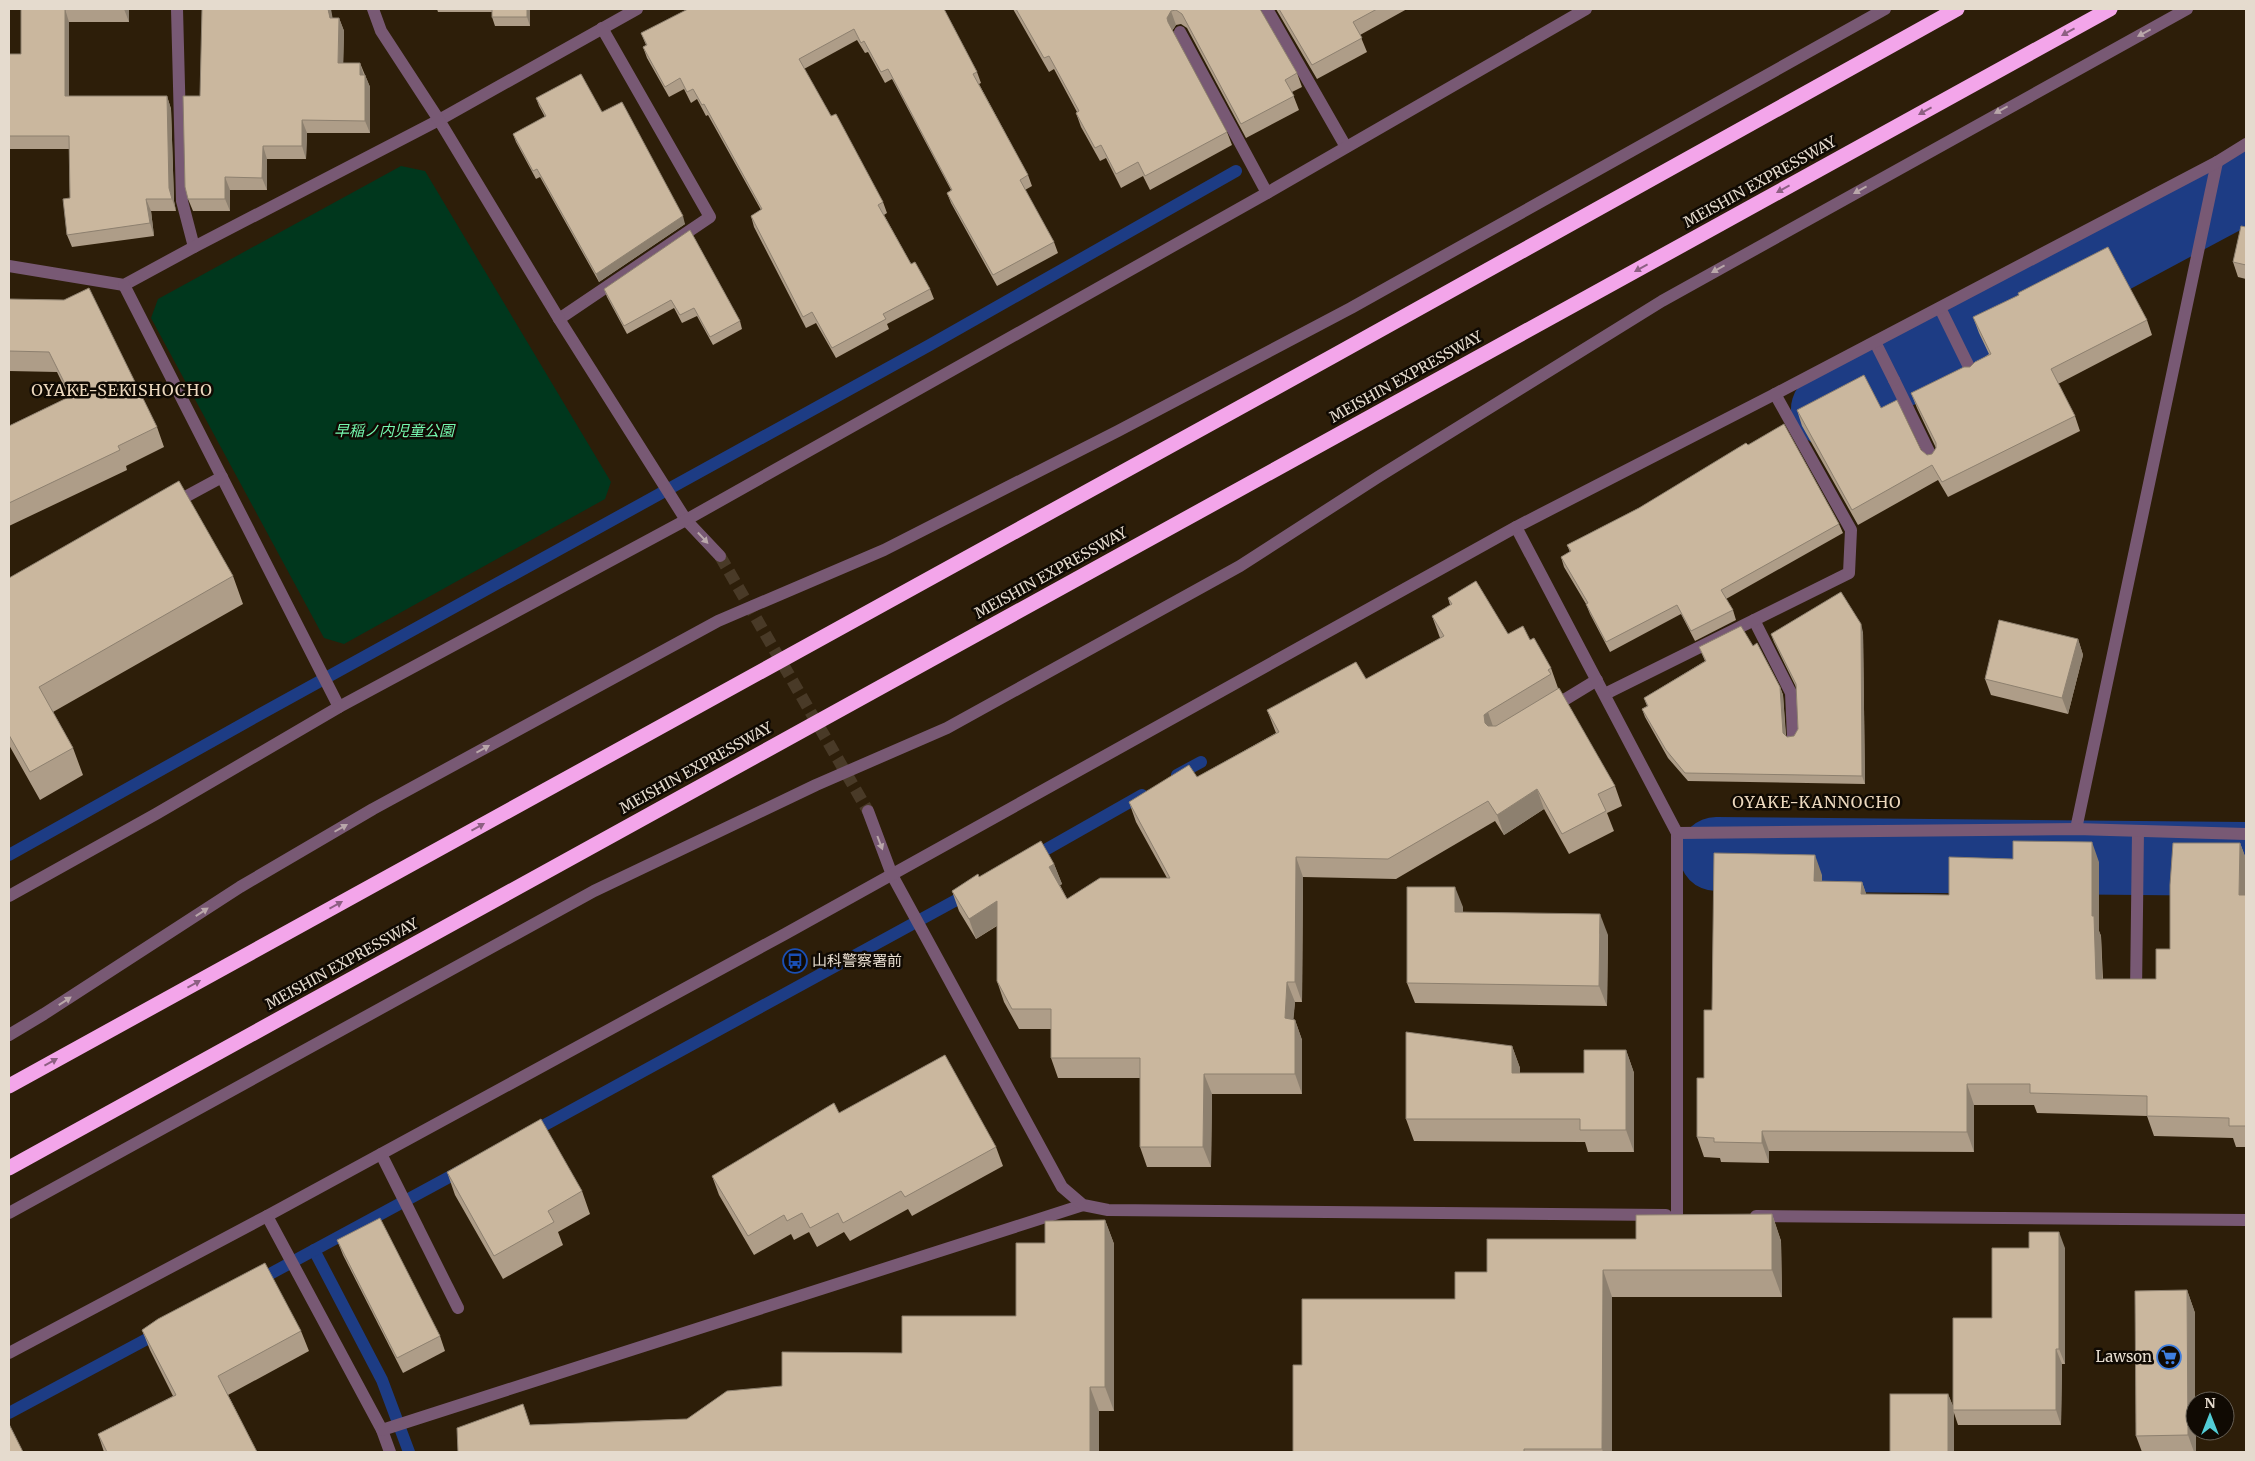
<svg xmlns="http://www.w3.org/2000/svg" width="2255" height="1461" font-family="Merriweather,'Noto Sans JP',serif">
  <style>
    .green { fill: #00371d }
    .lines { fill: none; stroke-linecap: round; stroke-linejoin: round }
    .stream { stroke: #1d3c84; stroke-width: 12 }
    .river { stroke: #1d3c84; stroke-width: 74 }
    .minor-tunnel { stroke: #493a27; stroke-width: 12; stroke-dasharray: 12 6; stroke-linecap: butt }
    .service { stroke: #785974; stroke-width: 12 }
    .minor { stroke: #785974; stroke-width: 12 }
    .tertiary { stroke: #785974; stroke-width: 12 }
    .motorway { stroke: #f3a5ea; stroke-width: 15 }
    .wall { fill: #ae9d88 }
    .shaded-wall { fill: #8d806f }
    .building { fill: #cab79e; stroke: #8d806f }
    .oneway { fill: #8d5f82 }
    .oneway2 { fill: #b9a7aa }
    .labels { text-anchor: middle; stroke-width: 5; stroke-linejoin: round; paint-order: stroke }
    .street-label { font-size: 15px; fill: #e5dbce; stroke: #100a03 }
    .park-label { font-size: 15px; font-style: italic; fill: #75f9af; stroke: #100a03 }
    .poi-label { font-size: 15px; fill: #e5dbce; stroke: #100a03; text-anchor: start }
    .neighbourhood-label { font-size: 16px; letter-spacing: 1px; fill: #edd9bf; stroke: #100a03 }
  </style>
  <rect width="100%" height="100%" fill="#2d1e09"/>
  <polygon class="green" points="401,166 425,171 611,482 605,499 344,644 324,638 151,318 158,299"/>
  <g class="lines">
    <g class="stream">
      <polyline points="1177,775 1201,762"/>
      <polyline points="9,855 266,711 928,346 1236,171"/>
      <polyline points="1031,858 1142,795"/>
      <polyline points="530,1133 971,892"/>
      <polyline points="314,1250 382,1380 409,1452"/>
      <polyline points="257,1281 464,1169"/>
      <polyline points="9,1413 160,1332"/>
    </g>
    <g class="river">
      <polyline points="1828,409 2246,185"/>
      <polyline points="1716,854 2246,859"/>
    </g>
    <polyline class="minor-tunnel" points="720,556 868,811"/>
    <g class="service">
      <polyline points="1940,308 1973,375"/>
      <polyline points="1894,380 1934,462"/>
      <polyline points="1754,620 1791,693 1793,737"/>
      <polyline points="1605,694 1849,573 1851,530 1775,394"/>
      <polyline points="1551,708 1597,680"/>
      <polyline points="2136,992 2138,831"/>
      <polyline points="9,1035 44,1014 240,887 373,809 718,621 884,550 1118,431 1351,308 1885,9"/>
      <polyline points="381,1154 458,1308"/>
      <polyline points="9,1213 594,891 816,785 947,728 1240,566 1378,477 1662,301 2187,9"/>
    </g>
    <g class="minor">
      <polyline points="177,9 182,201 194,247"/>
      <polyline points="1267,9 1346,147"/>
      <polyline points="1180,32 1267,193"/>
      <polyline points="9,266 124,285 194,247 439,120 637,9"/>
      <polyline points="124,285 339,707"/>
      <polyline points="559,319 710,217 602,28"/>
      <polyline points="1875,342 1894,380"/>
      <polyline points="174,503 222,477"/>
      <polyline points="686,520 720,556"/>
      <polyline points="1516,527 1677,833 1677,1215"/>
      <polyline points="868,811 892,875"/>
      <polyline points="2076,829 2217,162"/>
      <polyline points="1677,833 2076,829 2246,834"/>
      <polyline points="267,1216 382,1430 390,1452"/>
      <polyline points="382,1430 1083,1205"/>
    </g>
    <g class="tertiary">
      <polyline points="373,9 381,31 439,120 559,319 686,520"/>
      <polyline points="892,875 1062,1187 1083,1205 1108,1210 1666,1215"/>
      <polyline points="9,896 156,814 339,707 686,520 1267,193 1586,9"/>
      <polyline points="1756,1216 2246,1220"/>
      <polyline points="9,1353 267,1216 785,934 1516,527 1775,394 2217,162 2246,144"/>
    </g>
    <g class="motorway">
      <polyline points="9,1086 1335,355 1957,9"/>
      <polyline points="9,1168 2110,9"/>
    </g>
  </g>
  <g class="wall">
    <polygon points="21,9 129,9 129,22 69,22 69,96 167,96 171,109 174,201 176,211 151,211 154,236 72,247 67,235 70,198 69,149 9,149 9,54 21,54"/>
    <polygon points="437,9 530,9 530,26 495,26 492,17 492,12 438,12"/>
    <polygon points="944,9 977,72 981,83 979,84 1028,175 1032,186 1025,190 1054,242 1058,253 997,286 951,203 947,193 951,190 892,79 885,83 868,52 865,53 857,40 804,69 831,116 883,202 887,213 884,215 911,264 930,289 934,299 887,324 889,329 836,358 816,323 806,328 754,227 751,216 761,210 708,115 706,116 697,99 691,103 684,89 669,97 647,58 643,47 646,45 641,33"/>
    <polygon points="1013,9 1260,9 1297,73 1302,87 1292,92 1299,110 1246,138 1187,28 1181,24 1176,25 1172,31 1227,132 1232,145 1150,190 1143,176 1121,188 1106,158 1100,161 1081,127 1076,113 1077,112 1054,69 1049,72"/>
    <polygon points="1276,9 1407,9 1360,35 1367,52 1317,79"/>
    <polygon points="332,18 339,18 344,31 343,63 360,63 370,87 370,133 307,133 306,159 267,159 267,190 230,190 230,211 193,211 188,199 200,96"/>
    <polygon points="536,98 602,112 685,224 599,282 540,177 536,179 516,142 513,134 545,117 539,106"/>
    <polygon points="2246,227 2246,279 2238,277 2233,262"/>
    <polygon points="690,230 740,321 742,329 713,345 697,316 682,323 674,308 627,334 607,297 604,289"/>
    <polygon points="9,299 157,427 164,447 126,466 127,470 9,526 9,426 69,397 57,372 9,371"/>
    <polygon points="1973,317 2147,320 2152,335 2058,384 2075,416 2080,431 1948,497 1938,480 1858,525 1802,426 1797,410 1881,408 1921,450 1927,455 1932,454 1936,448 1917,408 1911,393 1970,367 1989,354 1979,333"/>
    <polygon points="1748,445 1839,524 1843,533 1726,599 1733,610 1736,620 1695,641 1681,614 1610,652 1590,614 1586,604 1564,567 1561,557 1570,552 1567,545 1639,508"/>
    <polygon points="233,576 243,604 53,712 73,748 83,775 40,800 9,745 9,578"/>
    <polygon points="1448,598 1508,634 1530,640 1551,668 1558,688 1615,786 1622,806 1607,813 1614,831 1569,854 1544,809 1504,835 1495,821 1396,879 1303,877 1302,1002 1295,1002 1293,1019 1295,1020 1302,1040 1302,1094 1212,1094 1211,1167 1147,1167 1140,1147 1140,1078 1058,1078 1051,1058 1051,1029 1019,1029 1004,1002 997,981 997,926 976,939 959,911 952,891 979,877 1054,864 1062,884 1060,885 1067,899 1167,878 1136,822 1129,802 1197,777 1276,733 1267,710 1366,679 1440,638 1432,616 1450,605"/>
    <polygon points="1863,632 1865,784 1688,781 1668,758 1645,717 1642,709 1647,706 1644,698 1705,661 1699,647 1753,646 1780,687 1783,695 1786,735 1787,737 1794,736 1798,729 1796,687 1774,642 1771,634"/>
    <polygon points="2078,639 2083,655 2068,714 1991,695 1985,679"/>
    <polygon points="2240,843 2246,859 2246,1147 2236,1147 2233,1138 2154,1136 2147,1116 2037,1113 2034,1105 1974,1105 1974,1152 1769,1151 1769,1163 1721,1162 1720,1158 1704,1157 1697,1137 1704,1078 1712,1010 1822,875 1822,881 1862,882 1866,894 1949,895 2099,862 2099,931 2101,936 2103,979 2156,979 2170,949"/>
    <polygon points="1463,907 1463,912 1608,935 1607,1006 1415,1003 1407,983"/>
    <polygon points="1512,1046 1520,1068 1520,1073 1584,1073 1626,1050 1634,1073 1634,1152 1588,1152 1585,1142 1414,1141 1406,1119"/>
    <polygon points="839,1113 996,1147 1003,1166 912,1216 908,1209 850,1241 844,1232 817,1247 809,1232 794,1240 791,1234 754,1255 719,1195 712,1176"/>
    <polygon points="447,1172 582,1191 590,1214 558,1232 563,1245 503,1279 455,1195"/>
    <polygon points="1772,1214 1781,1241 1782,1297 1612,1297 1612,1452 1293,1452 1302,1365 1455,1299 1487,1272 1636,1239"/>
    <polygon points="1105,1220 1114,1244 1114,1411 1099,1411 1099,1452 530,1425 687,1419 782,1386 902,1353 1016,1316 1045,1243"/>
    <polygon points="337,1240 440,1336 445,1351 403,1373 343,1255"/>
    <polygon points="2065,1248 2065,1364 2062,1364 2061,1425 1958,1425 1954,1413 1954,1452 1948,1394 1953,1406 1992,1318"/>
    <polygon points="2187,1290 2195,1313 2195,1431 2196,1431 2196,1452 2142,1452 2136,1436"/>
    <polygon points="142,1330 301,1331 309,1351 228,1395 257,1452 104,1452 98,1434 173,1396 150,1350"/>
  </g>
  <g class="shaded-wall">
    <polygon points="65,9 69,22 69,109 65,96"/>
    <polygon points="124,9 129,9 129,22"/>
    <polygon points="328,9 331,9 335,31 330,18"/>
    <polygon points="527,9 530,9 530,26 527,17"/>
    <polygon points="1171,11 1176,25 1172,31 1168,22 1167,18"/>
    <polygon points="339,18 344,31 343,76 338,63"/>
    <polygon points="360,63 364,76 360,75"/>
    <polygon points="365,75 370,87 370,133 365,121"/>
    <polygon points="167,96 171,109 174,201 176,211 172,199 169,188"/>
    <polygon points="302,120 307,133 306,159 302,146"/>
    <polygon points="263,146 267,159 267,190 262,178"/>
    <polygon points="225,177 230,190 230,211 225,199"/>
    <polygon points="146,199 151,211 154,236 150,223"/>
    <polygon points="683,216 685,224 599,282 596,274"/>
    <polygon points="1861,624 1863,632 1865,784 1862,776"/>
    <polygon points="2078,639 2083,655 2068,714 2062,698"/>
    <polygon points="1780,687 1783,695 1786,741 1783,733"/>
    <polygon points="1488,712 1495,732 1485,723 1484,715"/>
    <polygon points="1537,789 1544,809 1504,835 1497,815"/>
    <polygon points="2092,842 2099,862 2099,931 2101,936 2103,999 2096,979 2092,916"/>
    <polygon points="2240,843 2246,859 2246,914 2239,895"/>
    <polygon points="1815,855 1822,875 1822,901 1814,881"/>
    <polygon points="1296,857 1303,877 1302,1002 1295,982"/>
    <polygon points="1054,864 1062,884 1057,887 1049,867"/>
    <polygon points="1862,882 1869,902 1861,894"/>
    <polygon points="1455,887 1463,907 1463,933 1455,912"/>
    <polygon points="997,901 1004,921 976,939 969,919"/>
    <polygon points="1600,914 1608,935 1607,1006 1599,986"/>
    <polygon points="1287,982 1295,1002 1292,1038 1285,1018"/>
    <polygon points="1295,1020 1302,1040 1302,1094 1295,1074"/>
    <polygon points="1512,1046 1520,1068 1520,1096 1512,1073"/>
    <polygon points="1626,1050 1634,1073 1634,1152 1626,1130"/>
    <polygon points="1204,1074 1212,1094 1211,1167 1203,1147"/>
    <polygon points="1967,1084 1974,1105 1974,1152 1967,1132"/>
    <polygon points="1762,1131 1769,1151 1769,1163 1762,1143"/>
    <polygon points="1772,1214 1781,1241 1782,1297 1772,1270"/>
    <polygon points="1105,1220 1114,1244 1114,1411 1105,1387"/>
    <polygon points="2059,1232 2065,1248 2065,1364 2059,1349"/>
    <polygon points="1603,1270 1612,1297 1612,1452 1603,1452 1602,1449"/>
    <polygon points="2187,1290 2195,1313 2195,1431 2196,1431 2196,1452 2194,1452 2188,1435"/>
    <polygon points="2056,1349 2062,1364 2061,1425 2056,1410"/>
    <polygon points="1090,1387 1099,1411 1099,1452 1090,1452"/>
    <polygon points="1948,1394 1954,1409 1953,1410 1954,1413 1954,1452 1948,1452"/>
  </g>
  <g class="building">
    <polygon points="21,9 124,9 65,9 65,96 167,96 169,188 172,199 146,199 150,223 67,235 63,199 70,198 69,136 9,136 9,54 21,54"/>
    <polygon points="202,9 328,9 330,18 339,18 338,63 360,63 360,75 365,75 365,121 302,120 302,146 263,146 262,178 225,177 225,199 188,199 185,187 183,96 200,96"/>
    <rect x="492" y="9" width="35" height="8"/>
    <polygon points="688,9 944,9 977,72 973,74 1028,175 1020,180 1054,242 993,275 947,193 952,190 888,69 881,72 864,41 861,43 854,29 799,59 831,116 836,114 883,202 878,205 911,264 915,262 930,289 883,314 886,319 832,348 812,312 803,317 751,216 762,209 704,104 702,105 693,89 687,92 680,78 665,87 643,47 647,45 641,33"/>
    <polygon points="1016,9 1260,9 1297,73 1285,80 1294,96 1241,124 1182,14 1176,10 1171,11 1167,18 1168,22 1227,132 1145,176 1138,162 1116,174 1101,145 1095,148 1076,113 1079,111 1049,56 1044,58"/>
    <polygon points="1279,9 1377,9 1353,22 1362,38 1312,65"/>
    <polygon points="581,74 602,112 622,102 683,216 596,274 537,169 533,171 513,134 546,116 536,98"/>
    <polygon points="2241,226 2246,227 2246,265 2233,262"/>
    <polygon points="690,230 740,321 710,337 694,308 680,315 671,300 624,326 604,289"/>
    <polygon points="2108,247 2147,320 2051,369 2075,416 1942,482 1932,465 1852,510 1797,410 1864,375 1881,408 1897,400 1921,450 1927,455 1932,454 1936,448 1936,443 1911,393 1964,367 1970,367 1975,362 1991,354 1973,317 2019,295 2018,293"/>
    <polygon points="89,288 157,427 118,446 120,450 9,503 9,426 71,396 49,352 9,351 9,299 64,300"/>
    <polygon points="1784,424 1839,524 1721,590 1733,610 1691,631 1677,605 1606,642 1586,604 1588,603 1561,557 1571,551 1567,545 1639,508 1746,443 1748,445"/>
    <polygon points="179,481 233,576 39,687 73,748 30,772 9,735 9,578"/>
    <polygon points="1476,581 1508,634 1523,626 1530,640 1534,638 1551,668 1548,670 1551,674 1488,712 1484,715 1485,723 1488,726 1496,726 1559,688 1615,786 1598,794 1606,811 1562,834 1537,789 1497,815 1488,801 1388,859 1296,857 1295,982 1287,982 1285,1018 1295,1020 1295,1074 1204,1074 1203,1147 1140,1147 1140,1058 1051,1058 1051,1009 1012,1009 997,981 997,901 969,919 952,891 978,874 979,877 1041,841 1054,864 1049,867 1067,899 1100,878 1170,878 1129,802 1189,765 1197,777 1279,732 1267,710 1356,662 1366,679 1444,636 1432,616 1452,604 1448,598"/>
    <polygon points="1841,592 1861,624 1862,776 1685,773 1666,750 1642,709 1648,706 1644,698 1706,661 1699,647 1741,626 1753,646 1757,643 1780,687 1783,733 1787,737 1794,736 1798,729 1796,684 1771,634"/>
    <polygon points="1999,620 2078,639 2062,698 1985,679"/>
    <polygon points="2013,841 2092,842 2092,916 2094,916 2096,979 2156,979 2156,949 2170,949 2170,885 2173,843 2240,843 2239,895 2246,895 2246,1126 2229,1126 2229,1118 2147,1116 2147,1096 2030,1093 2030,1084 1967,1084 1967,1132 1762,1131 1762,1143 1714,1142 1714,1138 1697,1137 1697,1078 1704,1078 1704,1010 1712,1010 1714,853 1815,855 1814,881 1862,882 1861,894 1949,895 1949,857 2013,859"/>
    <polygon points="1407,887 1455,887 1455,912 1600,914 1599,986 1407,983"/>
    <polygon points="1406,1032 1512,1046 1512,1073 1584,1073 1584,1050 1626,1050 1626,1130 1580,1130 1580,1119 1406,1119"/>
    <polygon points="945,1055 996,1147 905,1197 901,1191 843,1223 838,1213 810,1228 802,1213 787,1221 784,1215 748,1236 712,1176 834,1103 839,1113"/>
    <polygon points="541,1119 582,1191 548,1211 554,1222 494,1256 447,1172"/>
    <polygon points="1772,1214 1772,1270 1603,1270 1602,1449 1524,1449 1524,1452 1293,1452 1293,1365 1302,1365 1302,1299 1455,1299 1455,1272 1487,1272 1487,1239 1636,1239 1636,1215"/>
    <polygon points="380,1218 440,1336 397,1358 337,1240"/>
    <polygon points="1105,1220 1105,1387 1090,1387 1090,1452 458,1452 457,1428 523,1404 530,1425 687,1419 727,1391 782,1386 782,1352 902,1353 902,1316 1016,1316 1016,1243 1045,1243 1045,1221"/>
    <polygon points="2029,1232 2059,1232 2059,1349 2056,1349 2056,1410 1953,1410 1953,1318 1992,1318 1992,1248 2029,1248"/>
    <polygon points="265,1263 301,1331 218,1376 257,1452 107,1452 98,1434 176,1395 142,1330 158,1319"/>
    <polygon points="2187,1290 2188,1435 2136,1436 2135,1291"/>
    <rect x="1890" y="1394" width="58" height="58"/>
    <polygon points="9,1424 23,1452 9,1452"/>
  </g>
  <defs><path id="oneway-solid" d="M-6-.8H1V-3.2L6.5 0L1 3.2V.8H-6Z" transform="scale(1.25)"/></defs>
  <g class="oneway">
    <use href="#oneway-solid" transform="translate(2068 32) rotate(151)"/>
    <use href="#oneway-solid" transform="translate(1925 111) rotate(151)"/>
    <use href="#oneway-solid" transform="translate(1783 189) rotate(151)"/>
    <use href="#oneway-solid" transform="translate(1641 268) rotate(151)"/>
    <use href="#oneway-solid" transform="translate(478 827) rotate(-29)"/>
    <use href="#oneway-solid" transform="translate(336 905) rotate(-29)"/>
    <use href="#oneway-solid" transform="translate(194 984) rotate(-29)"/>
    <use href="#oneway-solid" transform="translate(51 1062) rotate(-29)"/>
  </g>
  <g class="oneway2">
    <use href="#oneway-solid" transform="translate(2144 33) rotate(152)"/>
    <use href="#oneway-solid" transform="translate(2001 110) rotate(152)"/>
    <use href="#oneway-solid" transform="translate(1860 190) rotate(151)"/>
    <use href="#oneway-solid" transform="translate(1718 269) rotate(151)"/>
    <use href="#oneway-solid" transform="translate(703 538) rotate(47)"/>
    <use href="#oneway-solid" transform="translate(483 749) rotate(-29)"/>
    <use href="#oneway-solid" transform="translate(341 828) rotate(-30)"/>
    <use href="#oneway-solid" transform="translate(880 843) rotate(69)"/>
    <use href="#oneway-solid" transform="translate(202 912) rotate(-33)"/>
    <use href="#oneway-solid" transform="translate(65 1001) rotate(-33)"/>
  </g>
  <defs>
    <g id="bus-ring" transform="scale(1.25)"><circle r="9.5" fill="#100a03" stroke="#1a4fb4" stroke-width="1.5"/><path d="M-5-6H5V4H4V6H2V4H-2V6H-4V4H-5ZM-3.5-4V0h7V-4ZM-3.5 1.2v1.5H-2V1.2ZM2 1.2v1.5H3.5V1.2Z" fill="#1a4fb4"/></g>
    <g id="supermarket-ring" transform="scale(1.25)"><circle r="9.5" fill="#100a03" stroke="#3f7fe0" stroke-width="1.5"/><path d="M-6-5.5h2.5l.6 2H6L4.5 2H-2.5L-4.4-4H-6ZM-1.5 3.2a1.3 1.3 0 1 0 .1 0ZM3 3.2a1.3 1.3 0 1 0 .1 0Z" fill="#3f7fe0"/></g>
  </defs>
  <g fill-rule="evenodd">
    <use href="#bus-ring" x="795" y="961"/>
    <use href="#supermarket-ring" x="2169" y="1357"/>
  </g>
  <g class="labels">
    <g class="street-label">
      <text transform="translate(1760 182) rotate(-29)" y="5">MEISHIN EXPRESSWAY</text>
      <text transform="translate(1406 377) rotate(-29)" y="5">MEISHIN EXPRESSWAY</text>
      <text transform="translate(1051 573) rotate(-29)" y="5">MEISHIN EXPRESSWAY</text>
      <text transform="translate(696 768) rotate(-29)" y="5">MEISHIN EXPRESSWAY</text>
      <text transform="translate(342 964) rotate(-29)" y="5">MEISHIN EXPRESSWAY</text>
    </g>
    <g class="park-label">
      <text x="394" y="436">早稲ノ内児童公園</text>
    </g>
    <g class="poi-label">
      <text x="812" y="966">山科警察署前</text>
      <text x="2152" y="1362" text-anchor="end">Lawson</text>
    </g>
    <g class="neighbourhood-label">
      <text x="122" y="396">OYAKE-SEKISHOCHO</text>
      <text x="1817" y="808">OYAKE-KANNOCHO</text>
    </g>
  </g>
  <rect width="2255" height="1461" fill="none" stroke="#e5dbce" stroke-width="20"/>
  <g transform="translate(2210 1416)"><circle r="24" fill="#100a03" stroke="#655e54"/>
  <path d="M0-4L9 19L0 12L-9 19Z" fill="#52ccd6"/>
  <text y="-8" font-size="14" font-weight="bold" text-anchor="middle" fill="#e5dbce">N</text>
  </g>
</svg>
